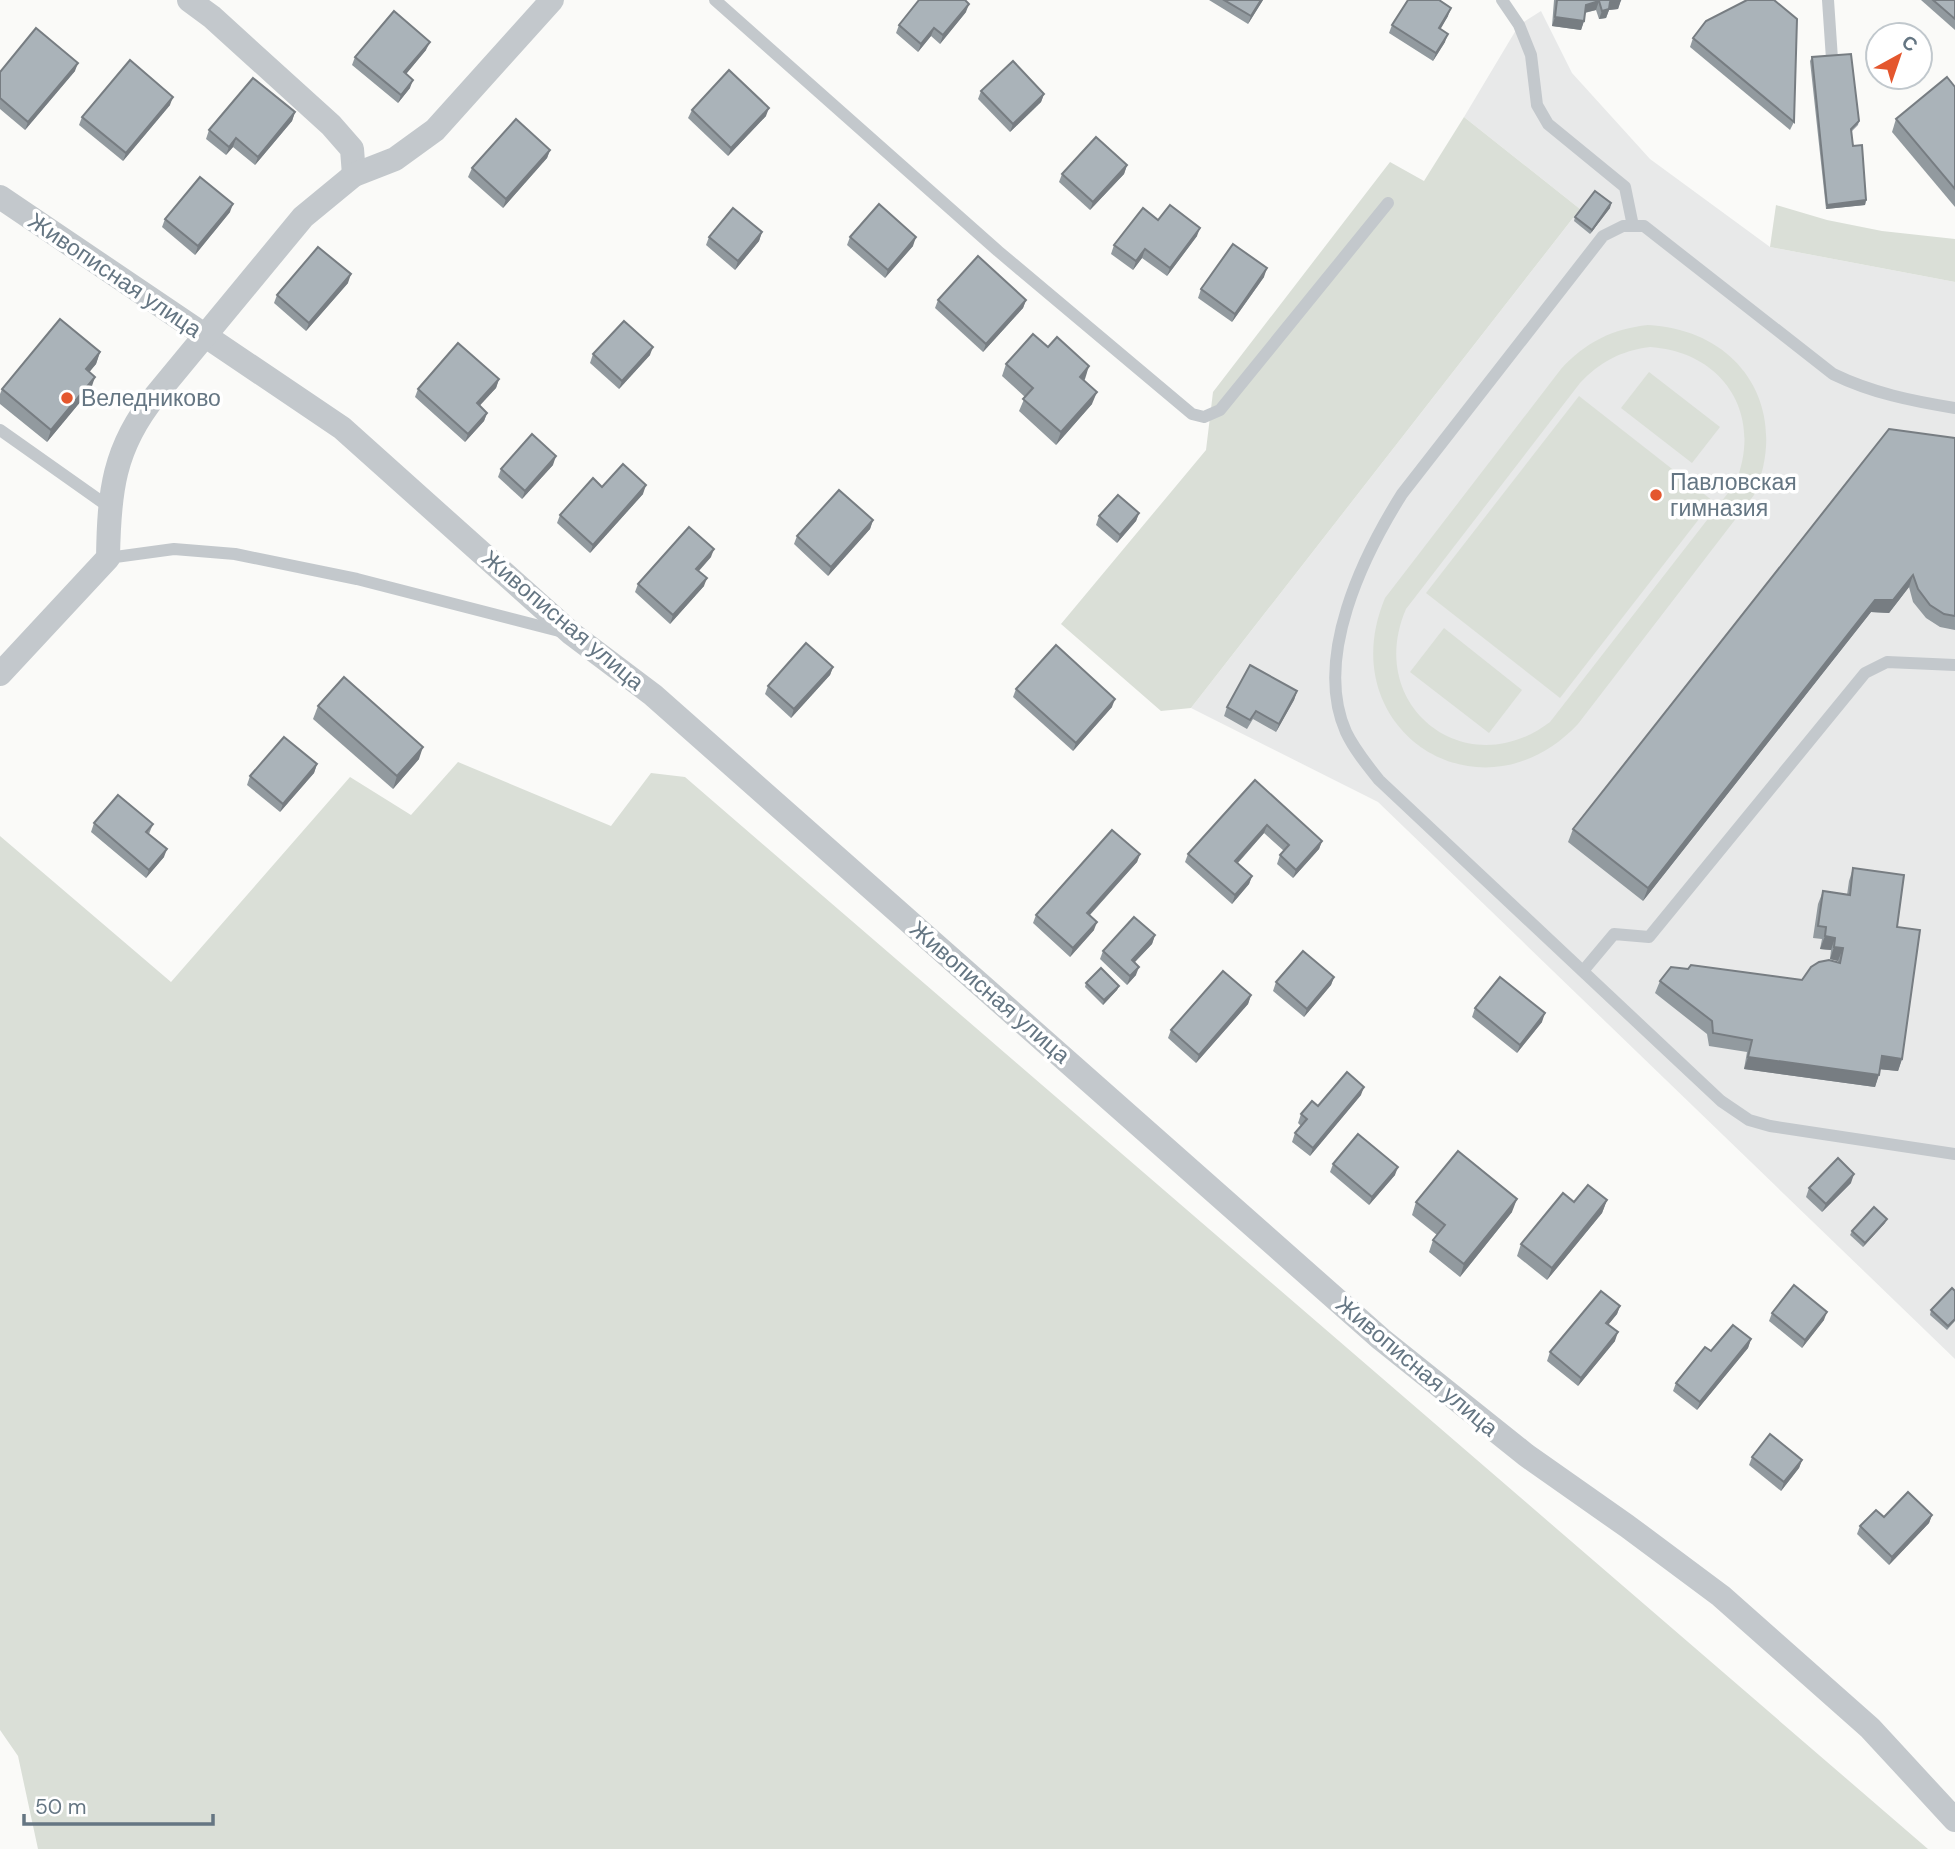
<svg xmlns="http://www.w3.org/2000/svg" width="1955" height="1849" font-family="'DM Sans',sans-serif">
  <style>
    .built { fill: #e8e9e9 }
    .green { fill: #dadfd7; fill-rule: evenodd }
    .lines { fill: none; stroke-linecap: round; stroke-linejoin: round }
    .service { stroke: #c3c8cc; stroke-width: 12 }
    .minor { stroke: #c3c8cc; stroke-width: 24 }
    .wall { fill: #929a9f }
    .shaded-wall { fill: #777d82 }
    .building { fill: #aab3b9; stroke: #777d82; stroke-width: 2 }
    .poi-dot { fill: #e4572e; stroke: #fff; stroke-width: 2.5 }
    .labels { text-anchor: middle; stroke-width: 7; stroke-linejoin: round; paint-order: stroke }
    .street-label { font-size: 23px; fill: #657683; stroke: #fff }
    .poi-label { font-size: 23px; fill: #657683; stroke: #fff; text-anchor: start }
  </style>
  <rect width="100%" height="100%" fill="#fafaf8"/>
  <polygon class="built" points="1541,11 1572,73 1650,159 1770,247 1955,282 1955,1359 1378,802 1191,708 1580,209 1464,117 1519,25"/>
  <g class="green">
    <polygon points="1464,117 1580,209 1191,708 1161,711 1061,624 1206,450 1213,392 1390,162 1424,181"/>
    <polygon points="1776,205 1827,220 1882,231 1955,239 1955,282 1770,247"/>
    <path d="M1648,325C1741,330 1791,409 1754,495L1578,724C1480,828 1330,729 1385,598L1561,369C1586,342 1612,329 1648,325ZM1650,347C1724,352 1764,415 1735,484L1550,722C1466,786 1364,706 1406,609L1580,383C1600,362 1620,351 1650,347Z"/>
    <polygon points="1649,372 1720,427 1692,463 1621,408"/>
    <polygon points="1579,396 1713,501 1560,698 1426,593"/>
    <polygon points="1444,628 1522,690 1489,733 1410,672"/>
    <polygon points="458,762 611,826 651,773 685,777 1928,1849 38,1849 18,1756 0,1730 0,836 171,982 350,777 411,815"/>
  </g>
  <g class="lines">
    <g class="service">
      <polyline points="715,0 998,251 1192,414 1204,417 1220,410 1388,203"/>
      <polyline points="1502,0 1519,25 1531,55 1537,105 1548,124 1625,187 1633,226"/>
      <polyline points="1828,0 1832,59"/>
      <path d="M1955,408C1912,401 1872,393 1833,374L1644,226H1623L1603,236L1402,494C1363,556 1313,658 1346,732C1354,749 1367,765 1379,780L1721,1101L1749,1120L1770,1126L1955,1154"/>
      <polyline points="0,430 109,507"/>
      <polyline points="108,558 174,549 235,554 357,579 563,632"/>
      <polyline points="1583,971 1614,934 1649,937 1865,673 1887,662 1955,665"/>
    </g>
    <g class="minor">
      <polyline points="189,0 212,17 331,125 352,149 354,175"/>
      <polyline points="0,197 342,428 572,634 653,695 1381,1339 1526,1455 1627,1526 1721,1596 1870,1728 1955,1820"/>
      <path d="M0,674L108,558C109,493 113,448 156,395L303,217L354,175L395,159L435,130L552,0"/>
    </g>
  </g>
  <g class="wall">
    <polygon points="1209,0 1263,0 1248,24"/>
    <polygon points="1554,0 1621,0 1618,9 1609,10 1606,18 1599,19 1596,10 1585,13 1584,21 1581,30 1552,26"/>
    <polygon points="1921,0 1955,0 1955,30"/>
    <polygon points="966,12 940,44 931,36 918,52 896,33 899,25"/>
    <polygon points="1448,16 1440,29 1445,42 1433,61 1389,33 1392,25"/>
    <polygon points="1693,38 1794,122 1790,130 1690,47"/>
    <polygon points="426,50 406,74 410,88 398,103 352,65 355,57"/>
    <polygon points="1812,57 1859,121 1858,125 1851,132 1853,146 1866,200 1865,205 1826,209 1810,61"/>
    <polygon points="75,71 25,130 0,109 0,72"/>
    <polygon points="1955,87 1955,207 1892,132 1896,119"/>
    <polygon points="981,91 1044,94 1041,102 1010,132 978,99"/>
    <polygon points="170,105 123,161 79,125 82,117"/>
    <polygon points="692,110 766,116 728,156 688,118"/>
    <polygon points="295,112 292,121 255,165 233,147 226,155 206,139 209,130"/>
    <polygon points="550,150 547,158 503,208 468,177 472,168"/>
    <polygon points="1127,165 1124,174 1090,210 1059,182 1062,174"/>
    <polygon points="1611,203 1610,208 1590,234 1574,221 1575,217"/>
    <polygon points="230,212 195,255 162,227 165,219"/>
    <polygon points="1158,220 1197,236 1167,276 1142,258 1133,270 1111,254 1114,245"/>
    <polygon points="762,232 759,241 735,270 706,245 709,237"/>
    <polygon points="850,237 913,246 885,278 847,245"/>
    <polygon points="1264,277 1232,322 1198,298 1201,289"/>
    <polygon points="348,283 306,331 274,303 277,295"/>
    <polygon points="938,300 1026,300 1023,308 983,352 935,308"/>
    <polygon points="1048,347 1085,379 1084,380 1092,404 1056,445 1019,411 1025,397 1002,376 1006,364"/>
    <polygon points="100,352 96,364 89,372 91,389 47,442 0,404 0,394 2,389"/>
    <polygon points="593,354 650,355 619,389 590,363"/>
    <polygon points="499,379 496,388 479,405 487,413 484,421 465,442 415,397 418,389"/>
    <polygon points="1955,438 1955,630 1940,627 1926,618 1913,602 1909,587 1889,613 1871,612 1643,901 1568,842 1573,829"/>
    <polygon points="553,465 522,499 498,477 501,469"/>
    <polygon points="602,487 643,494 590,553 557,523 560,515"/>
    <polygon points="1139,513 1136,521 1117,543 1096,525 1099,516"/>
    <polygon points="873,520 870,529 828,576 794,544 797,536"/>
    <polygon points="711,557 699,571 704,586 670,624 635,592 638,584"/>
    <polygon points="833,667 830,675 791,718 765,694 768,686"/>
    <polygon points="1016,689 1112,707 1073,751 1013,697"/>
    <polygon points="1297,691 1294,700 1276,732 1253,719 1247,729 1224,716 1227,707"/>
    <polygon points="318,706 419,759 393,789 313,719"/>
    <polygon points="317,764 314,773 280,812 247,785 250,776"/>
    <polygon points="1255,780 1322,841 1319,849 1293,878 1277,864 1280,855 1284,851 1264,833 1238,863 1252,876 1249,884 1232,904 1185,862 1188,854"/>
    <polygon points="94,823 153,824 149,834 164,857 146,878 91,832"/>
    <polygon points="1140,854 1137,862 1090,915 1094,930 1070,957 1033,923 1036,915"/>
    <polygon points="1853,868 1897,927 1902,1059 1898,1071 1880,1069 1875,1087 1744,1069 1747,1052 1709,1046 1707,1034 1655,993 1660,981 1802,980 1838,963 1838,961 1830,959 1831,950 1820,949 1822,939 1813,938 1818,904 1823,891 1847,895 1849,881"/>
    <polygon points="1155,935 1152,944 1135,962 1136,975 1127,985 1100,959 1103,951"/>
    <polygon points="1334,977 1331,985 1304,1017 1273,991 1276,982"/>
    <polygon points="1086,983 1119,986 1117,990 1103,1005 1085,987"/>
    <polygon points="1251,995 1248,1004 1196,1063 1168,1038 1171,1030"/>
    <polygon points="1475,1008 1542,1022 1517,1053 1472,1017"/>
    <polygon points="1361,1095 1310,1156 1292,1142 1295,1133 1301,1126 1298,1123 1301,1114 1318,1106"/>
    <polygon points="1333,1164 1395,1175 1369,1205 1330,1172"/>
    <polygon points="1851,1183 1822,1212 1806,1197 1809,1188"/>
    <polygon points="1607,1200 1602,1213 1547,1280 1517,1256 1521,1244 1574,1202"/>
    <polygon points="1416,1202 1512,1212 1460,1277 1429,1252 1433,1240 1437,1235 1412,1215"/>
    <polygon points="1885,1223 1863,1247 1850,1235 1852,1231"/>
    <polygon points="1955,1291 1955,1321 1947,1330 1930,1315 1931,1310"/>
    <polygon points="1620,1306 1617,1314 1608,1325 1615,1341 1578,1386 1547,1361 1550,1352"/>
    <polygon points="1772,1313 1824,1320 1802,1348 1769,1321"/>
    <polygon points="1751,1339 1748,1348 1697,1410 1673,1391 1676,1383 1711,1351"/>
    <polygon points="1752,1457 1802,1460 1799,1468 1781,1491 1749,1465"/>
    <polygon points="1932,1515 1929,1523 1889,1565 1857,1534 1860,1526 1884,1517"/>
  </g>
  <g class="shaded-wall">
    <polygon points="1261,0 1263,0 1248,24 1251,16"/>
    <polygon points="1621,0 1618,9 1609,10 1606,18 1599,19 1602,11 1610,2"/>
    <polygon points="1599,1 1596,10 1583,13 1586,5"/>
    <polygon points="969,4 966,12 940,44 943,35"/>
    <polygon points="1451,8 1448,16 1436,37 1439,28"/>
    <polygon points="1555,17 1584,21 1581,30 1552,26"/>
    <polygon points="934,28 931,36 918,52 921,44"/>
    <polygon points="1448,34 1445,42 1433,61 1436,53"/>
    <polygon points="430,42 426,50 401,80 404,72"/>
    <polygon points="78,63 75,71 25,130 28,122"/>
    <polygon points="413,80 410,88 398,103 401,95"/>
    <polygon points="1044,94 1041,102 1010,132 1013,124"/>
    <polygon points="173,97 170,105 123,161 126,153"/>
    <polygon points="769,108 766,116 728,156 731,148"/>
    <polygon points="295,112 292,121 255,165 258,157"/>
    <polygon points="236,138 233,147 226,155 229,147"/>
    <polygon points="550,150 547,158 503,208 506,199"/>
    <polygon points="1127,165 1124,174 1090,210 1093,202"/>
    <polygon points="1866,200 1865,205 1826,209 1827,205"/>
    <polygon points="1611,203 1610,208 1590,234 1592,230"/>
    <polygon points="233,204 230,212 195,255 198,246"/>
    <polygon points="1200,228 1197,236 1167,276 1170,268"/>
    <polygon points="762,232 759,241 735,270 738,261"/>
    <polygon points="916,237 913,246 885,278 888,270"/>
    <polygon points="1145,249 1142,258 1133,270 1136,261"/>
    <polygon points="1267,268 1264,277 1232,322 1235,314"/>
    <polygon points="351,274 348,283 306,331 309,323"/>
    <polygon points="1026,300 1023,308 983,352 986,344"/>
    <polygon points="653,347 650,355 619,389 622,381"/>
    <polygon points="100,352 96,364 82,381 86,369"/>
    <polygon points="1089,366 1085,379 1076,389 1080,377"/>
    <polygon points="95,377 91,389 47,442 51,430"/>
    <polygon points="499,379 496,388 474,412 477,403"/>
    <polygon points="1097,392 1092,404 1056,445 1061,432"/>
    <polygon points="487,413 484,421 465,442 468,434"/>
    <polygon points="556,456 553,465 522,499 525,491"/>
    <polygon points="646,485 643,494 590,553 593,545"/>
    <polygon points="1139,513 1136,521 1117,543 1120,535"/>
    <polygon points="873,520 870,529 828,576 831,567"/>
    <polygon points="714,549 711,557 693,577 696,569"/>
    <polygon points="1913,575 1909,587 1889,613 1871,612 1643,901 1648,888 1875,600"/>
    <polygon points="707,578 704,586 670,624 673,615"/>
    <polygon points="833,667 830,675 791,718 794,709"/>
    <polygon points="1297,691 1294,700 1276,732 1279,724"/>
    <polygon points="1115,699 1112,707 1073,751 1076,743"/>
    <polygon points="423,747 419,759 393,789 397,776"/>
    <polygon points="317,764 314,773 280,812 283,804"/>
    <polygon points="1267,825 1264,833 1232,869 1235,861"/>
    <polygon points="1322,841 1319,849 1293,878 1296,870"/>
    <polygon points="167,849 164,857 146,878 149,870"/>
    <polygon points="1140,854 1137,862 1084,921 1087,913"/>
    <polygon points="1252,876 1249,884 1232,904 1235,895"/>
    <polygon points="1097,922 1094,930 1070,957 1073,948"/>
    <polygon points="1155,935 1152,944 1129,968 1132,960"/>
    <polygon points="1825,936 1835,938 1831,950 1820,949"/>
    <polygon points="1834,947 1843,948 1838,961 1830,959"/>
    <polygon points="1139,967 1136,975 1127,985 1130,976"/>
    <polygon points="1334,977 1331,985 1304,1017 1307,1009"/>
    <polygon points="1119,986 1117,990 1103,1005 1104,1000"/>
    <polygon points="1251,995 1248,1004 1196,1063 1199,1055"/>
    <polygon points="1545,1013 1542,1022 1517,1053 1520,1045"/>
    <polygon points="1882,1056 1902,1059 1898,1071 1877,1069"/>
    <polygon points="1748,1057 1879,1075 1875,1087 1744,1069"/>
    <polygon points="1364,1087 1361,1095 1310,1156 1313,1148"/>
    <polygon points="1398,1167 1395,1175 1369,1205 1372,1197"/>
    <polygon points="1854,1174 1851,1183 1822,1212 1826,1204"/>
    <polygon points="1517,1199 1512,1212 1460,1277 1464,1264"/>
    <polygon points="1607,1200 1602,1213 1547,1280 1552,1268"/>
    <polygon points="1887,1219 1885,1223 1863,1247 1865,1243"/>
    <polygon points="1620,1306 1617,1314 1603,1331 1606,1323"/>
    <polygon points="1827,1312 1824,1320 1802,1348 1805,1340"/>
    <polygon points="1618,1332 1615,1341 1578,1386 1581,1378"/>
    <polygon points="1751,1339 1748,1348 1697,1410 1700,1402"/>
    <polygon points="1802,1460 1799,1468 1781,1491 1784,1482"/>
    <polygon points="1932,1515 1929,1523 1889,1565 1892,1557"/>
  </g>
  <g class="building">
    <polygon points="919,0 965,0 969,4 943,35 934,28 921,44 899,25"/>
    <polygon points="1224,0 1261,0 1251,16"/>
    <polygon points="1408,0 1439,0 1451,8 1439,28 1448,34 1436,53 1392,25"/>
    <polygon points="1557,0 1621,0 1610,2 1609,9 1602,11 1599,1 1586,5 1584,21 1555,17"/>
    <polygon points="1747,0 1774,0 1797,19 1794,122 1693,38 1706,21"/>
    <polygon points="1933,0 1955,0 1955,19"/>
    <polygon points="394,11 430,42 404,72 413,80 401,95 355,57"/>
    <polygon points="36,28 78,63 28,122 0,98 0,72"/>
    <polygon points="1851,54 1859,121 1851,129 1853,146 1862,145 1866,200 1827,205 1812,57"/>
    <polygon points="130,60 173,97 126,153 82,117"/>
    <polygon points="1013,61 1044,94 1013,124 981,91"/>
    <polygon points="729,70 769,108 731,148 692,110"/>
    <polygon points="1947,77 1955,87 1955,189 1896,119"/>
    <polygon points="253,78 295,112 258,157 236,138 229,147 209,130"/>
    <polygon points="516,119 550,150 506,199 472,168"/>
    <polygon points="1096,137 1127,165 1093,202 1062,174"/>
    <polygon points="200,177 233,204 198,246 165,219"/>
    <polygon points="1595,191 1611,203 1592,230 1575,217"/>
    <polygon points="879,204 916,237 888,270 850,237"/>
    <polygon points="1170,205 1200,228 1170,268 1145,249 1136,261 1114,245 1143,208 1158,220"/>
    <polygon points="733,208 762,232 738,261 709,237"/>
    <polygon points="1233,244 1267,268 1235,314 1201,289"/>
    <polygon points="318,247 351,274 309,323 277,295"/>
    <polygon points="978,256 1026,300 986,344 938,300"/>
    <polygon points="60,319 100,352 86,369 95,377 51,430 2,389"/>
    <polygon points="624,321 653,347 622,381 593,354"/>
    <polygon points="1033,334 1048,347 1057,337 1089,366 1080,377 1097,392 1061,432 1023,399 1033,388 1006,364"/>
    <polygon points="458,343 499,379 477,403 487,413 468,434 418,389"/>
    <polygon points="1889,429 1955,438 1955,616 1944,614 1930,605 1918,589 1913,575 1893,600 1875,600 1648,888 1573,829"/>
    <polygon points="532,434 556,456 525,491 501,469"/>
    <polygon points="623,464 646,485 593,545 560,515 593,478 602,487"/>
    <polygon points="839,490 873,520 831,567 797,536"/>
    <polygon points="1118,495 1139,513 1120,535 1099,516"/>
    <polygon points="689,527 714,549 696,569 707,578 673,615 638,584"/>
    <polygon points="806,643 833,667 794,709 768,686"/>
    <polygon points="1056,645 1115,699 1076,743 1016,689"/>
    <polygon points="1250,665 1297,691 1279,724 1256,711 1250,720 1227,707"/>
    <polygon points="344,677 423,747 397,776 318,706"/>
    <polygon points="284,737 317,764 283,804 250,776"/>
    <polygon points="1255,780 1322,841 1296,870 1280,855 1289,845 1267,825 1235,861 1252,876 1235,895 1188,854"/>
    <polygon points="118,795 153,824 146,832 167,849 149,870 94,823"/>
    <polygon points="1112,830 1140,854 1087,913 1097,922 1073,948 1036,915"/>
    <polygon points="1853,868 1904,875 1897,927 1920,930 1902,1059 1882,1056 1879,1075 1748,1057 1752,1040 1713,1033 1712,1021 1660,981 1671,967 1688,969 1691,965 1802,980 1811,967 1819,962 1829,960 1840,963 1843,948 1834,947 1835,938 1825,936 1826,927 1818,926 1823,891 1850,895"/>
    <polygon points="1134,917 1155,935 1132,960 1139,967 1130,976 1103,951"/>
    <polygon points="1303,951 1334,977 1307,1009 1276,982"/>
    <polygon points="1101,968 1119,986 1104,1000 1086,983"/>
    <polygon points="1223,971 1251,995 1199,1055 1171,1030"/>
    <polygon points="1500,977 1545,1013 1520,1045 1475,1008"/>
    <polygon points="1347,1072 1364,1087 1313,1148 1295,1133 1307,1119 1301,1114 1312,1101 1318,1106"/>
    <polygon points="1358,1134 1398,1167 1372,1197 1333,1164"/>
    <polygon points="1458,1151 1517,1199 1464,1264 1433,1240 1445,1225 1416,1202"/>
    <polygon points="1838,1158 1854,1174 1826,1204 1809,1188"/>
    <polygon points="1588,1185 1607,1200 1552,1268 1521,1244 1563,1193 1574,1202"/>
    <polygon points="1874,1207 1887,1219 1865,1243 1852,1231"/>
    <polygon points="1794,1285 1827,1312 1805,1340 1772,1313"/>
    <polygon points="1952,1288 1955,1291 1955,1319 1948,1326 1931,1310"/>
    <polygon points="1601,1291 1620,1306 1606,1323 1618,1332 1581,1378 1550,1352"/>
    <polygon points="1733,1325 1751,1339 1700,1402 1676,1383 1705,1347 1711,1351"/>
    <polygon points="1770,1434 1802,1460 1784,1482 1752,1457"/>
    <polygon points="1908,1492 1932,1515 1892,1557 1860,1526 1876,1510 1884,1517"/>
  </g>
  <g class="poi-dot">
    <circle cx="67" cy="398" r="7"/>
    <circle cx="1656" cy="495" r="7"/>
  </g>
  <g class="labels">
    <g class="street-label">
      <text transform="translate(115 275) rotate(34)" y="8">Живописная улица</text>
      <text transform="translate(563 620) rotate(40)" y="8">Живописная улица</text>
      <text transform="translate(990 992) rotate(41)" y="8">Живописная улица</text>
      <text transform="translate(1417 1366) rotate(40)" y="8">Живописная улица</text>
    </g>
    <g class="poi-label">
      <text x="81" y="406">Веледниково</text>
      <text x="1670" y="490">Павловская<tspan x="1670" dy="26">гимназия</tspan></text>
    </g>
  </g>
  <g transform="translate(1899 56) rotate(40)"><circle r="33" fill="#ffffff" stroke="#c1c8cd" stroke-width="2"/>
  <path d="M0-5L12 26L0 18L-12 26Z" fill="#e4572e"/>
  <text y="-10" font-size="19" font-weight="bold" text-anchor="middle" fill="#657683">С</text>
  </g>
  <path d="M24 1814v10h189v-10" fill="none" stroke="#657683" stroke-width="3.5"/>
  <text x="35" y="1814" font-size="21" fill="#657683" stroke="#ffffff" stroke-width="5" paint-order="stroke">50 m</text>
</svg>
